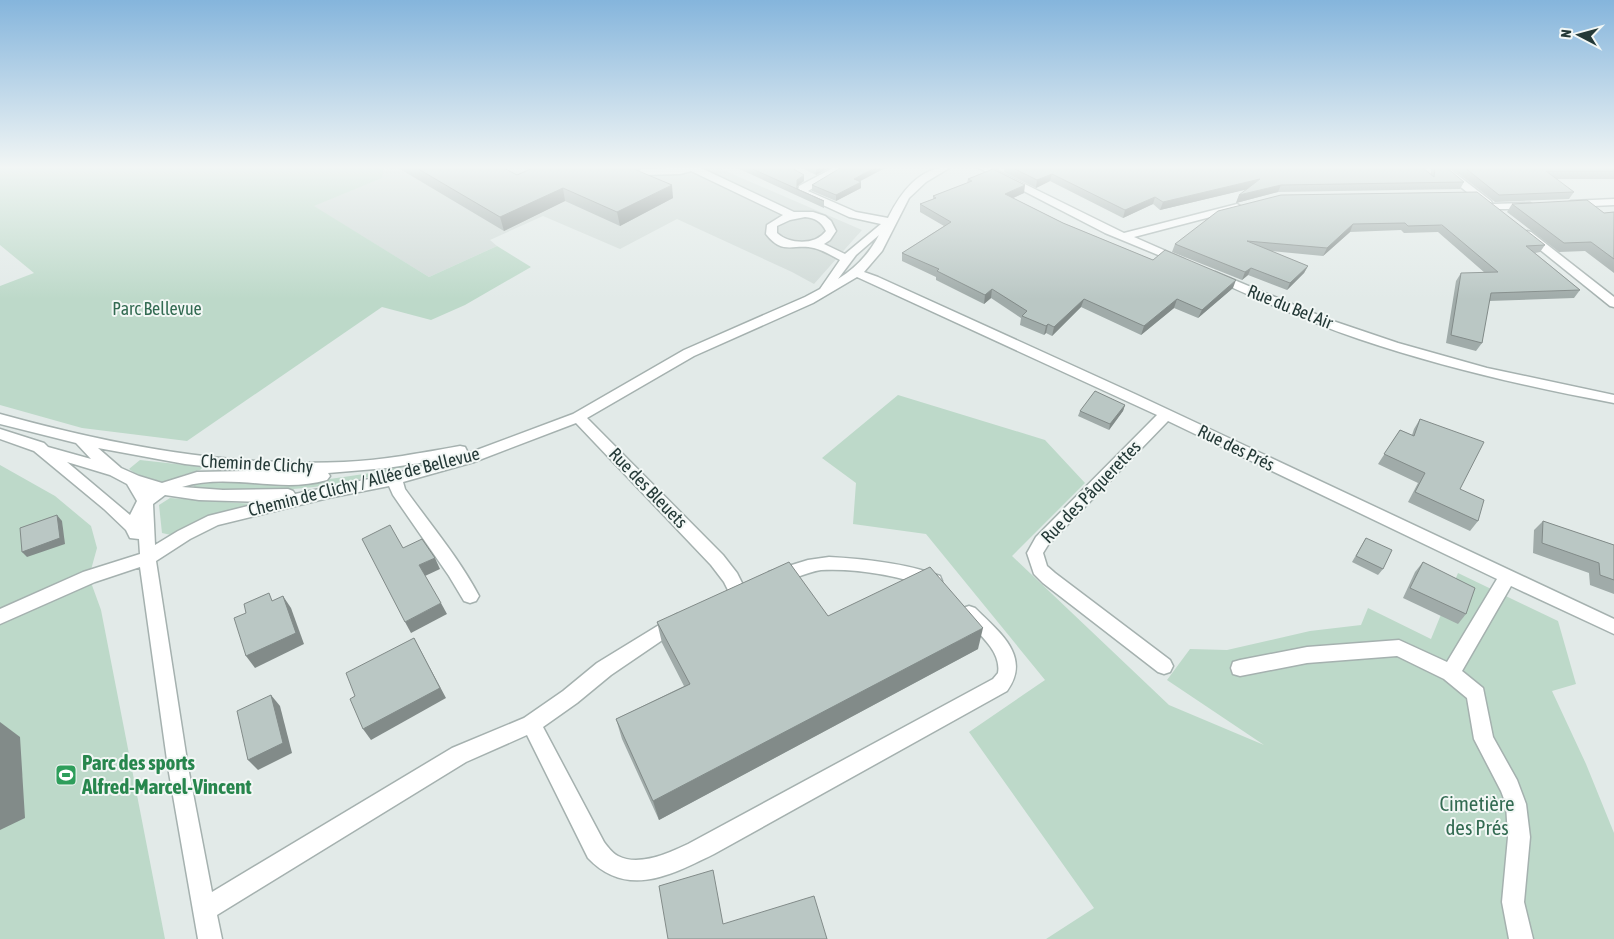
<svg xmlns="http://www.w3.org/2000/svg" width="1614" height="939" font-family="'Asap Condensed',sans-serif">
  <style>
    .built { fill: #d0dad7 }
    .green { fill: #bdd9c9 }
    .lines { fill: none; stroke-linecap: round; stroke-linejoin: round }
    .minor-casing { stroke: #a5b1af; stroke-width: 3 }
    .minor { fill: #fff; fill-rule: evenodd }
    .wall { fill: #a0aba9 }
    .shaded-wall { fill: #828b89 }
    .building { fill: #bac7c4; stroke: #828b89 }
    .labels { text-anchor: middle; stroke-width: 4; stroke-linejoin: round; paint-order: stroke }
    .street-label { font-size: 18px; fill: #243937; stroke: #f2f7f5 }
    .park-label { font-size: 18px; fill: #336b52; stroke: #f2f7f5 }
    .near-leisure-label { font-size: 21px; font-weight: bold; fill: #27864d; stroke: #f2f7f5; text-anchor: start }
    .near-park-label { font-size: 21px; fill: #336b52; stroke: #f2f7f5 }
  </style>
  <rect width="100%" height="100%" fill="#e2eae8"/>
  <polygon class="built" points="394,167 716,167 862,230 814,284 792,272 677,219 620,249 543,216 490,240 497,246 429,277 313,206 381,178 383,171"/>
  <g class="green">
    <polygon points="0,167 384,167 382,178 314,206 429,277 497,246 531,267 465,305 431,320 382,307 187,441 82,428 0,405 0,286 34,273 0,245"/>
    <polygon points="898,395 1045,440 1085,483 1012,556 1169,705 1264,745 1167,680 1190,649 1227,650 1310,631 1361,625 1368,608 1431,639 1458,573 1558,621 1576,684 1552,691 1586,764 1614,833 1614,939 1046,939 1094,908 969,732 1045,680 926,534 853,524 856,483 822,458"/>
    <polygon points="140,460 203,467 200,470 183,475 166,483 136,474 129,469"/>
    <path d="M421,462C397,469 374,477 350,481C298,492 248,492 196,488L193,486L197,482L211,481L309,482L371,473Z"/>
    <polygon points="0,465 55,496 91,526 97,548 89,577 101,610 165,939 0,939"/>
    <polygon points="170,498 253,504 210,515 171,535 162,533 159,505"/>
  </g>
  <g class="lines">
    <g class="minor-casing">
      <g id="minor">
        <path d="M699,167L794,212H813L825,216L831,221L836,231L830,240L824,244L845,254L881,224L849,217L799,194L798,192L799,186L835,167H848L808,191L856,212L888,218C901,192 919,167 951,167L926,182L909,198L882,251L864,272L878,277L1135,394L1614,619V634L1511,586L1462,671L1483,688L1493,737L1517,780L1526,804L1530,837L1524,902L1533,939H1509L1502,902L1508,837L1506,804L1501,791L1474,739L1467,698L1444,679L1397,656L1307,663L1240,676L1233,674L1231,668L1233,662L1240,660L1307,647L1399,640L1447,662L1497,579L1168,421L1048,545L1043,553L1047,566L1055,573L1170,660L1173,666L1170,672L1164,674L1158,672L1043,583L1034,574L1027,553L1036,537L1157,415L857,277L813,303L694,356L587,418L723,555L737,573L745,589L742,594L736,596L730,594L724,582L711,565L576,423L474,462L403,482L405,489C430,524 459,558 479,596L476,601L470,603L464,601L449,576L393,495L389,486L328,498L218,525L190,539L156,561L188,767L212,892L452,748L524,718L563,691L597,663L677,614L683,616L686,621L683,626L611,675L577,703L543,727L604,842C608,847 612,853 618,856C639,867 669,853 688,844L993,679L998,673C1002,651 977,632 963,618L960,613L963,608L969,606L975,608C999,632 1032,656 1007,691L714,854C671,875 627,899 588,858L527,735L466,762L217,915L222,939H198L168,767L140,567L95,582L0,624V609L83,572L140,554L139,539L130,538L126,530L104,509L34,451L0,439V429L44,443L48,447L91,459L76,443L0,424V414C112,445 227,467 344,462C383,460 422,453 460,446L465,447L467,451L466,454L573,414L684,350L805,297L820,289L840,260C832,256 823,250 814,248C794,243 783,256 766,234L767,225L783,215L691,171L680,174L642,175L637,172L642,169ZM805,217C815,218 821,221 826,231C815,246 789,244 777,233V226L790,220ZM879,235C869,254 856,268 838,279L856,255ZM98,448L185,464L247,471L197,472L162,483L139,476L121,468ZM452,458L394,474L295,494L293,491L288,489L223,490L182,487C230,472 280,494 327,480L330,476L328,473L387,468ZM67,462L110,475L127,484L137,501L130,515ZM165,495L199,500L264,502L208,516L178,531L155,545L153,504Z"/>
        <polygon points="977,167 990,167 1124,233 1237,204 1242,207 1241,209 1134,237 1184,259 1186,261 1180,264 1105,233"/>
        <polygon points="1436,167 1447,167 1491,201 1492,204 1530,203 1535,206 1530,209 1488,209 1487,206 1483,205"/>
        <polygon points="1614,199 1614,205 1571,207 1566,204 1571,201"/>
        <polygon points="1527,231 1531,232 1614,297 1614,307 1610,306 1523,236 1522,234"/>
        <path d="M1215,272L1330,320L1398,343L1487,368L1614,395V403C1528,387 1442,367 1359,339C1309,322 1260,300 1211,278L1209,276Z"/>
        <path d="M829,557C866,559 905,563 940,576L942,581L940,586L934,588C899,576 857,568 821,570C805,572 782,586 769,582L767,577L769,572L808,560Z"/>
      </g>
    </g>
    <use href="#minor" class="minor"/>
  </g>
  <g class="wall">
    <polygon points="399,167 502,167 517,175 673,198 620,226 565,201 504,231 400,169"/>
    <polygon points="735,167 790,167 804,181 797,186 797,189 824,201 824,208"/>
    <polygon points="800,167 831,167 816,175"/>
    <polygon points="1005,167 1422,167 1431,174 1431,167 1446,167 1464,182 1460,189 1278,192 1236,203 1239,195 1247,189 1160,210 1153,204 1123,218 1050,181 1036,188 1004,172"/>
    <polygon points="1450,167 1614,167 1614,179 1556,179 1574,192 1569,199 1495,202"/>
    <polygon points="968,179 1024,193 1013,198 1063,223 1153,260 1233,288 1198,318 1174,308 1141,335 1081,307 1052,336 1046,333 1044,335 1020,325 1021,318 991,298 984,304 936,280 936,277 902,261 902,253 944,226 920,212 920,204 933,199 933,196 967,183"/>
    <polygon points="860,181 861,182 861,188 836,201 812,191 812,185"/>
    <polygon points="1281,195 1545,245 1540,252 1535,253 1580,290 1574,298 1489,301 1482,343 1476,351 1446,343 1456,281 1461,273 1485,273 1438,232 1404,233 1401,230 1350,232 1323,256 1271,251 1308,266 1304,273 1287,290 1248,275 1242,280 1172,252 1175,244"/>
    <polygon points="1512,204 1604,213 1614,212 1614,273 1585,251 1559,252 1507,212"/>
    <polygon points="1125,405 1123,411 1109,430 1078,416 1080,411"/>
    <polygon points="1420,419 1478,521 1470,531 1408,502 1418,483 1378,464 1400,430 1412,435 1414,429"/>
    <polygon points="1543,521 1614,545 1614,594 1590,585 1589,573 1533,553 1534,530"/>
    <polygon points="1366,538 1383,569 1378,575 1352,562"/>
    <polygon points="1423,562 1466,614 1458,624 1403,598 1415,572"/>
    <polygon points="828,616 978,649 659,820 622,739 616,719 684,686 662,643 657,622"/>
  </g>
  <g class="shaded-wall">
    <polygon points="819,167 831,167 816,175 816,169"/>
    <polygon points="876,167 887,167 853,185 854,179"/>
    <polygon points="1052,174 1050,181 1036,188 1037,180"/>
    <polygon points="804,175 804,181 797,186 797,180"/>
    <polygon points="1260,179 1257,187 1160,210 1163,202"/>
    <polygon points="861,182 861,188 836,201 836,195"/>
    <polygon points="672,185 673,198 620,226 617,212"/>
    <polygon points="1025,185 1024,193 1004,202 1005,194"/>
    <polygon points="1281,185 1278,192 1236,203 1239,195"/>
    <polygon points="563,188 565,201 504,231 500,217"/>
    <polygon points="1155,197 1153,204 1123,218 1125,210"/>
    <polygon points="1353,224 1350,232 1323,256 1327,248"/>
    <polygon points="1308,266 1304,273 1287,290 1290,283"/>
    <polygon points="1251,268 1248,275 1242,280 1245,272"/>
    <polygon points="1236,280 1233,288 1198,318 1202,310"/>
    <polygon points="992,289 991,298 984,304 985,295"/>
    <polygon points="1084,299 1081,307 1052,336 1054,327"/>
    <polygon points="1177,299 1174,308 1141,335 1144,326"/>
    <polygon points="1048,324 1046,333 1044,335 1046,326"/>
    <polygon points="1125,405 1123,411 1109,430 1110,424"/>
    <polygon points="57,515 62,521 65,544 27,557 22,552"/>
    <polygon points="435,558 440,569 425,576 419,565"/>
    <polygon points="283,596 291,608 304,644 255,668 246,656"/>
    <polygon points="441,603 447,614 411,633 405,622"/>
    <polygon points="983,628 978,649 659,820 653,801"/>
    <polygon points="414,638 446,698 371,740 363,729"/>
    <polygon points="271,695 280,706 292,753 258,770 248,760"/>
    <polygon points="0,722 20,737 25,818 0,830"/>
  </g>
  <g class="building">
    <polygon points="415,167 502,167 517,175 535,167 629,167 672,185 617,212 563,188 500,217"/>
    <polygon points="748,167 790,167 804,175 797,180 797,189 824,201"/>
    <polygon points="842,167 876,167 854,179 861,182 836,195 812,185"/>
    <polygon points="1011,167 1422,167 1434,177 1435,167 1446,167 1464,182 1281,185 1239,195 1260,179 1163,202 1155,197 1125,210 1052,174 1037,180"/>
    <polygon points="1464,167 1614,167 1614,171 1546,171 1574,192 1499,195"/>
    <polygon points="993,169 1025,185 1005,194 1063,223 1153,260 1165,250 1236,280 1202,310 1177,299 1144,326 1084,299 1054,327 1048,324 1046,326 1022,316 1027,311 992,289 985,295 937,271 939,269 902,253 951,222 920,204 936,198 933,196 972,181 968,179"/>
    <polygon points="1477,192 1545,245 1526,246 1580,290 1491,293 1482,343 1451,335 1461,273 1498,272 1442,225 1408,226 1405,223 1353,224 1327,248 1247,241 1308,266 1290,283 1251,268 1245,272 1175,244 1218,211 1281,195"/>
    <polygon points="1587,200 1604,213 1614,212 1614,259 1591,242 1564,243 1512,204"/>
    <polygon points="1095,391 1125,405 1110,424 1080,411"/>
    <polygon points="1420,419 1484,442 1460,489 1484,500 1478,521 1415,492 1425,473 1384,454 1400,430 1414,436"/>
    <polygon points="57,515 60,538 22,552 20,528"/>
    <polygon points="1543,521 1614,545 1614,580 1600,575 1599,563 1542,543"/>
    <polygon points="390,525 403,548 422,539 435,558 419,565 441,603 405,622 362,539"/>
    <polygon points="1366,538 1392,550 1383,569 1356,556"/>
    <polygon points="789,562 828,616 930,567 983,628 653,801 616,719 690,684 657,622"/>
    <polygon points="1423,562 1475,588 1466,614 1410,588"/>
    <polygon points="269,593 272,601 283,596 296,633 246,656 234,618 246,613 244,604"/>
    <polygon points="414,638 440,688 363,729 350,699 355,696 346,673"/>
    <polygon points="271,695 283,743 248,760 237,711"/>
    <polygon points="713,870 723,924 814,896 827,939 668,939 659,886"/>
  </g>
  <linearGradient id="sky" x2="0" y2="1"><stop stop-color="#85b5dc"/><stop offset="0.56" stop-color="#f2f6f5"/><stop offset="1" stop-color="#f2f6f5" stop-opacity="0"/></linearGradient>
  <rect width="1614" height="299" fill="url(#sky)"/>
  <defs>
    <g id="stadium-square" transform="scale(1.125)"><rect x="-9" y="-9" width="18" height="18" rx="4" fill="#2e9e5b" stroke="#f2f7f5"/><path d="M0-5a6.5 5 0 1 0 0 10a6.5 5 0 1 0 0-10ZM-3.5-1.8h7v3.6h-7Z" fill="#fff"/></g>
  </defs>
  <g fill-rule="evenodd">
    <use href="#stadium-square" x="66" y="775"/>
  </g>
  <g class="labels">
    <g class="street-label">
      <text transform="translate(1290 307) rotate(22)" y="6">Rue du Bel Air</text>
      <text transform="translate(1236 448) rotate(26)" y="6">Rue des Prés</text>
      <text transform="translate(257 464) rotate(3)" y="6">Chemin de Clichy</text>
      <text transform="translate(364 482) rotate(-14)" y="6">Chemin de Clichy / Allée de Bellevue</text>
      <text transform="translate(648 488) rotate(46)" y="6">Rue des Bleuets</text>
      <text transform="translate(1091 492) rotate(-46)" y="6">Rue des Pâquerettes</text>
    </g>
    <g class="park-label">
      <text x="157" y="315">Parc Bellevue</text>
    </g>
    <g class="near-leisure-label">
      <text x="82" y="770">Parc des sports<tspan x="82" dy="24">Alfred-Marcel-Vincent</tspan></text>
    </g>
    <g class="near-park-label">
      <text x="1477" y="811">Cimetière<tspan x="1477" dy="24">des Prés</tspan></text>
    </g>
  </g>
  <g transform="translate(1579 35) rotate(276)" stroke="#f2f7f5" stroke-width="4" paint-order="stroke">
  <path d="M0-4L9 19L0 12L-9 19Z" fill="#243937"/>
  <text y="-8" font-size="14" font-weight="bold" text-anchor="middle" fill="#243937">N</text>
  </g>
</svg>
